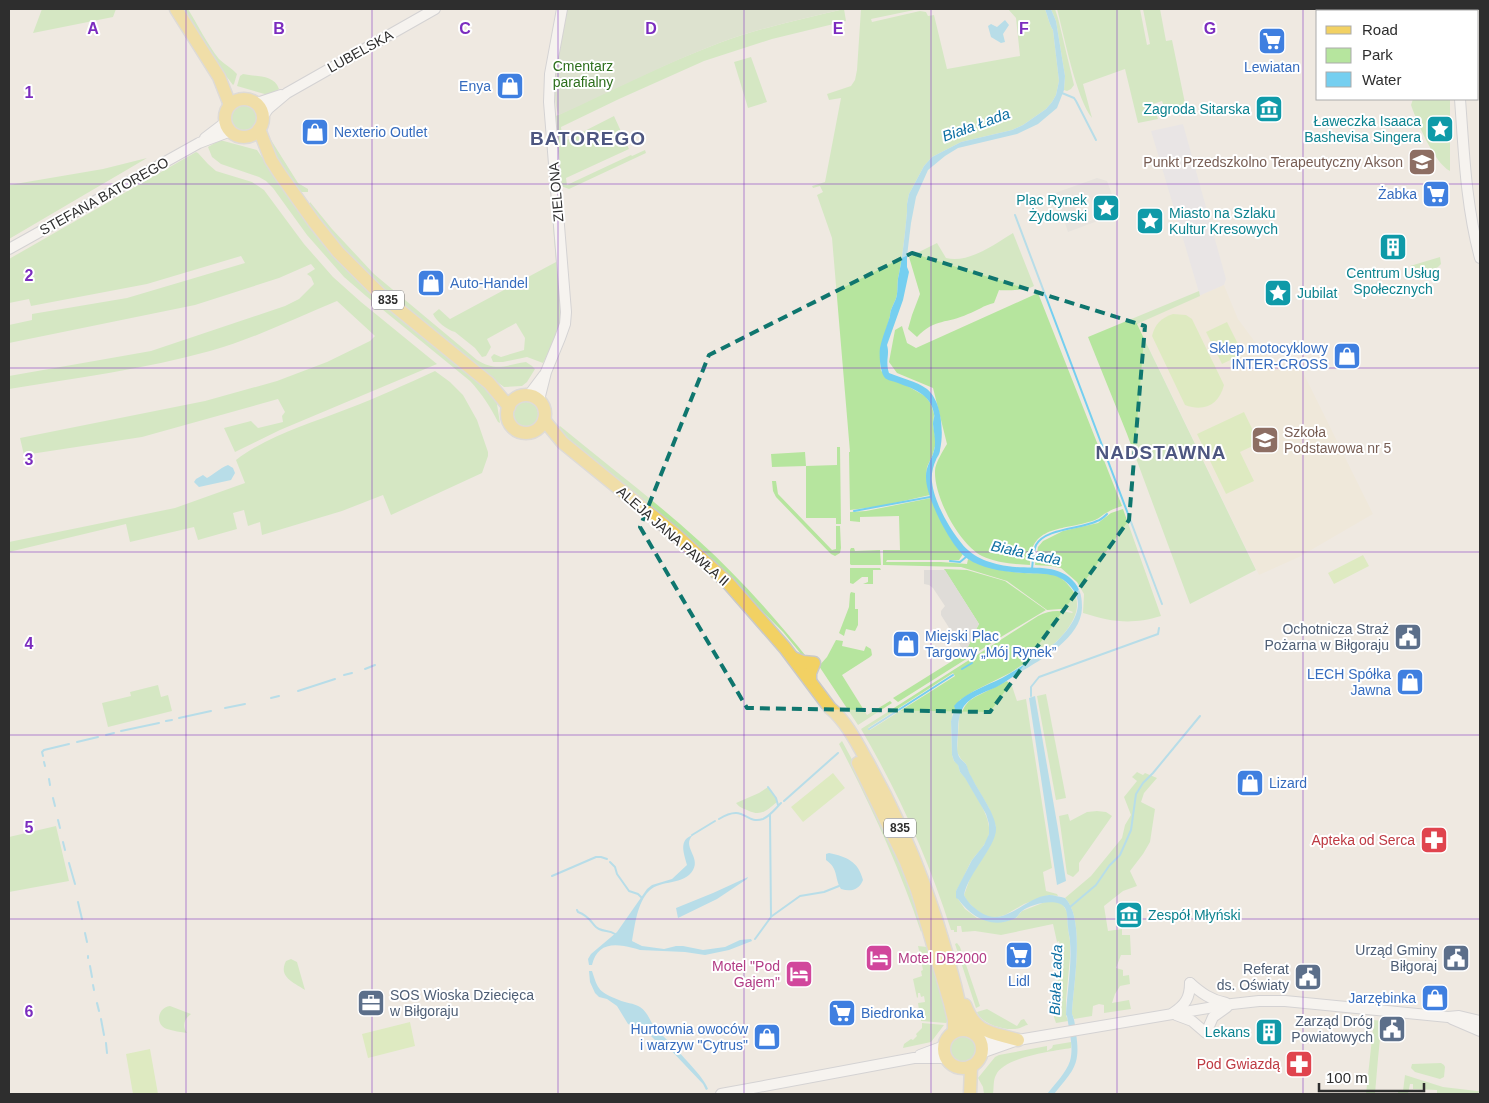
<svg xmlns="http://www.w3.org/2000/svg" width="1489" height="1103" font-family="Helvetica,sans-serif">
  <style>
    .industrial { fill: #e3e1e8 }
    .education { fill: #f0e6d1 }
    .green { fill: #b6e59e; fill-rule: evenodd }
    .cemetery { fill: #c8d9b8 }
    .pitch { fill: #c9ec9a }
    .plaza { fill: #dfdcd8; fill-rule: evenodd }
    .water { fill: #75cff0 }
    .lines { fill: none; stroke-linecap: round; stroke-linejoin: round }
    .stream { stroke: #75cff0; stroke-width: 2 }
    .tertiary-casing { stroke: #b4b7c1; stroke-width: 12 }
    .primary-casing { stroke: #c9c9c9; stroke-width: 15 }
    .tertiary { stroke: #fff; stroke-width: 10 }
    .primary { stroke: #f2d163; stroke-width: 12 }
    .marked { fill: none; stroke: #0f766e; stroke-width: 4; stroke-dasharray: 10 6; stroke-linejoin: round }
    .grid { fill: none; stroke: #7b2cbf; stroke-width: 1; stroke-opacity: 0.55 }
    .labels { text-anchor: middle; stroke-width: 4; stroke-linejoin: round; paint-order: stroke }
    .shield { fill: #fff; stroke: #6d6d6d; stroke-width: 1 }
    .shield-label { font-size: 12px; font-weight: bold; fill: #2e2e2e }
    .street-label { font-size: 14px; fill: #2e2e2e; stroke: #fff }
    .park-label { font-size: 14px; fill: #2c6e1b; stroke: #fff }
    .shop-label { font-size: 14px; fill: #366cbe; stroke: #fff; text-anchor: end }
    .culture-label { font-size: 14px; fill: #0d838f; stroke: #fff; text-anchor: end }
    .education-label { font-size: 14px; fill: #785e54; stroke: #fff; text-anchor: end }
    .service-label { font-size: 14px; fill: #4e5e75; stroke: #fff; text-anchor: end }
    .health-label { font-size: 14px; fill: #be3a42; stroke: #fff; text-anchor: end }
    .hotel-label { font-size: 14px; fill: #b23c85; stroke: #fff; text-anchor: start }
    .water-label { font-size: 15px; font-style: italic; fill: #0d6fa3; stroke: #fff }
    .district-label { font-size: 19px; font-weight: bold; letter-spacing: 1px; fill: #4d5680; stroke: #fff }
    .grid-label { font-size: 16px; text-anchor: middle; font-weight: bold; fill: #7b2cbf; stroke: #fff; stroke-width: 4; stroke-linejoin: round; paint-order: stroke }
  </style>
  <rect width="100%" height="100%" fill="#efe9e1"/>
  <polygon class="industrial" points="1183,124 1226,279 1224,285 1200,296 1151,131"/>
  <polygon class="education" points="1224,285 1238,319 1261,350 1281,366 1296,358 1373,514 1299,557 1259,575 1137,323"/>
  <g class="green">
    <polygon points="42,9 116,9 113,17 33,33"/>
    <path d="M181,9H188C198,25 207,44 219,59C225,65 232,68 237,74L234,84L233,85L213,59Z"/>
    <path d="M844,9L846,21L772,39L704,61L619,99L561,127L563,142L614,116L629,149L566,178L567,185L631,155L632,156L645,150L646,153L569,189L561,186L556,116C610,91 663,64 719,43C759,28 802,19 844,9Z"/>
    <path d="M861,9H919L871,19L872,22L920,11L926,12L928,16L934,15L947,69L1020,56L1016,18L1008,9H1045C1047,14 1050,26 1053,30L1059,81L1056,95L1052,102L1046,109L1023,125L1012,130L961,142L932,157L924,166L909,194L907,204V212C905,233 903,254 899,274C897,280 898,287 897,294C896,302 890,308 890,316C885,335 878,352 881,371L925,396L931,404L934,414L933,425L936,442L933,454L927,467L926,477L930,495L881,506L850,510L849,452H850L832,238L817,195L823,192L820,186L813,188L812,186L825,182L841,98L829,100L827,94L851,86L855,80L857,70Z"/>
    <polygon points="1051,9 1055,9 1058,18 1074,85 1071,89 1067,91 1064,90 1065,76 1056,21"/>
    <path d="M1057,9H1140L1147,45L1150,44L1143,9H1160L1166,41L1172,40L1186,108L1167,115L1162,101L1153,104L1158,119L1138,123L1125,69L1083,84L1092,118C1076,98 1064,35 1057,9Z"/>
    <polygon points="751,57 767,102 748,108 734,62"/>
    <path d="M243,74C255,77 274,74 279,89L268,95L237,86L240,76Z"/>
    <path d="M1413,99H1450V171C1434,163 1417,122 1411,105Z"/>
    <circle cx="244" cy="117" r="13"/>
    <path d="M220,140L257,150L298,209L496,398L500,423L498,422C490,406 482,394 470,381L366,296L344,277L307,235L273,188L266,181L259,177L221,164L212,157L208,147Z"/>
    <polygon points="271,140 298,183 308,189 308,192 300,192 295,191 267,142"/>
    <path d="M196,152L198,153L208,164L216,171L252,182L264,190L304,244L333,277L361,302L437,364L280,430L235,452L224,428L251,421L258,428L283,422L282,416L285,412L278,399L142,437L24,455L20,438L205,401L277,381L327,362L370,341L375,336L337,301C295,318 254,339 210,351C146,369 75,378 9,389V376L151,351L285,306L299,299L314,284L311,277L307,274L315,269L311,264L279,278L195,305L9,343V325L32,320V314L127,298L245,263L241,256L147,284L31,306L29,299L9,303V259Z"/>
    <polygon points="147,158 9,239 9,185 103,169"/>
    <path d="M310,202L332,229L374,274L477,360C497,372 505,365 526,362L532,366L535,369L527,382L522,386L504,387L467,360L387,293L339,246L310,207Z"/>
    <path d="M552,212H554L562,308L561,322L552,349H550L543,363L527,357L503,362H493L491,357L494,354L501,357L524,350L525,338L516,323L487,339L491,347L486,356L482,357L475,348L455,332C447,330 436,321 433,314L439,309L450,319L556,262Z"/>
    <path d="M1013,233L1034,286C1028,290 1006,291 999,290L994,303C984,305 977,311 968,314C947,324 935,318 917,337L908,329L912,315L920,294L909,257L937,243L946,258C968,264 995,244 1013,233Z"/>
    <polygon points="1440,257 1441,264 1438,267 1415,278 1410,266"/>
    <polygon points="1199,291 1200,296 1137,324 1256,570 1190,604 1127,434 1088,337"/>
    <path d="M1038,293L1122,506C1117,508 1112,509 1108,512C1103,514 1100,518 1095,520C1067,531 1029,523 1030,565C1015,564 996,563 982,556C959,544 934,497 935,471C935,463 943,451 947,444L933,388L897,373L889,362L895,330L902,326L907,343L916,348Z"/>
    <path d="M435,371L450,382L463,395L477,420L488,452V456L482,473L391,515L383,495L342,511L262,535L260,522L248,526L244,510L233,513L237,529L198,540L194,527L130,542L126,524L9,552V542L175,508L245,483L236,460C269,435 309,424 347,409C377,398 406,384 435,371Z"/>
    <circle cx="526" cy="414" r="12"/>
    <path d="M560,426C606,464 654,500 698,540C739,577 775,618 809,660L805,659L783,632L751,600L557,430Z"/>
    <polygon points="837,447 840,447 841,524 836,524 836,518 806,518 806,466 772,467 771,454 805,452 806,466 837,465"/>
    <polygon points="772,481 776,481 778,494 832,550 836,549 836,526 840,526 841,548 840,553 835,556 831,554 776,497 773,491"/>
    <path d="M931,498L951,539L963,554L959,560H887L886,562H941L967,564L968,559C985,567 1005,572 1024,573C1034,574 1045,572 1055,575C1061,577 1066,582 1070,587C1087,606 1070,629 1055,643L1010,673L974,691L960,700L952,714L953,718L951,721L952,755L954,761L958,764L960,772L965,777C973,792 992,817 989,834C987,844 978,852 972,860C966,870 963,881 956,891L958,899L965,909L977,918L1003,922L1016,918L1022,911L1045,902H1058L1063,905L1067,912L1068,929L1070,941V958L1066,1000V1015L1068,1021L1056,1023L1054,1017L1061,950L1059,941L1057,942L1053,924L1001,935L975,931L962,932L961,926H957V932H954V930H951C928,858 899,794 861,729L1038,616C1049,610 1060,610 1072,613L1073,612L1068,610L1061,609L1047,610L1007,581L961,567L884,565H883V550H900L899,516L860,517V522L850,521V512L866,511ZM953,673L955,676L870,730L868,728Z"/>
    <path d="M1123,509L1161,616C1131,625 1112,622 1083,613L1084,594L1077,582L1061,568L1051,566L1035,565L1038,547L1043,541L1063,531L1098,523L1111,513Z"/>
    <polygon points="851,548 854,548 855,551 880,550 881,565 851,565 850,564 850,550"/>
    <polygon points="850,568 880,568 881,570 873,570 873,584 863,584 868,582 868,577 862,577 853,584 850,583"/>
    <polygon points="944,569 967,570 1005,581 1046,610 1001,637 996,636 976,629 979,624"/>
    <polygon points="851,592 855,593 855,609 858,609 858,625 855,631 846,629 844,636 839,633 849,607 850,594"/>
    <polygon points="975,632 992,638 998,639 898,702 893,698 965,653"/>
    <polygon points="836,640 843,641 842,646 864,651 866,646 871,649 872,655 870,657 842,675 867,715 890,701 892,703 858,725 819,666 827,657"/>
    <polygon points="1007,681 1012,686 1017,701 1026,699 1052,868 1043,872 1046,891 1057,894 1058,896 1049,895 1041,898 1024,904 1005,915 994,918 985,916 976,910 967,901 964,895 972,873 989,848 996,827 989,808 969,774 966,764 961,759 957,752 959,717 965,706 969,701 975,697"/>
    <polygon points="158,685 161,697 168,695 172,711 108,727 102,703 131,696 130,692"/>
    <polygon points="1046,694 1066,798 1056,800 1037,696"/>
    <path d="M842,741L862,778L896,850L914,895L922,929L921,932C899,866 871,806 839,744Z"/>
    <path d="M1137,772L1143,775L1145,773L1157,778L1144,793L1141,802L1155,809L1150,842L1143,854L1130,871L1137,886L1123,891L1104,906L1108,931L1122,929V935H1130L1131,955H1121L1116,968L1123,970V976L1129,975L1130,984L1120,986L1115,994L1112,1003L1129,1000L1131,1009L1104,1013V1005L1099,1004L1093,1006L1092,1016L1074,1019L1072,1014C1073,986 1086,919 1065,898L1091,876L1122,838L1125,825L1131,815L1124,797L1137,781L1132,777Z"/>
    <path d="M768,787L776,798L777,802C766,811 761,817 747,810C742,808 739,807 736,803L759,793Z"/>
    <polygon points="1097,811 1106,812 1112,816 1079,863 1079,871 1073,877 1067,874 1059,816 1068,814 1070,821 1087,812"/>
    <polygon points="56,826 69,881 9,892 9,837"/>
    <polygon points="957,943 960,947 980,1006 976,1008 955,944"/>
    <polygon points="918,946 927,947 948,1021 946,1023 921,1021 921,1019 926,1018 926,1016 920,1017 918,1003 925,1002 924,996 921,997 920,993 918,993 918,997 917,998 913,979 922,976 921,971 923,970"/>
    <path d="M291,959L297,962L305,990C293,982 278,977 286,961Z"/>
    <path d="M170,1006L191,1014C184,1019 182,1026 187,1033C181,1032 173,1031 167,1029C155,1025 157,1008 170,1006Z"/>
    <path d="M987,1009L1017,1026L1021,1020L1024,1019L1028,1025C1025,1025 1023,1027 1020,1028C1008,1032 982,1025 977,1012Z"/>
    <path d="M1374,1020L1382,1021C1379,1045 1377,1070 1375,1094H1366Z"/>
    <polygon points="922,1023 944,1025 931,1042 903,1048 904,1044 911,1039 913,1040 917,1036 916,1034 922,1028"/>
    <circle cx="963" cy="1049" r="13"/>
    <path d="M1071,1042V1048C1053,1051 1004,1057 996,1075C993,1080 994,1088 993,1094H984L983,1087L978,1078L995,1057L999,1055L1047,1046V1051L1052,1048L1053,1045Z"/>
    <polygon points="1441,1063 1444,1065 1445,1067 1444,1077 1440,1079 1415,1072 1411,1068 1412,1064"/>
    <polygon points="1405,1075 1443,1087 1477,1091 1479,1091 1478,1094 1437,1094 1437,1090 1413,1089 1413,1084 1410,1084 1408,1094 1398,1094 1398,1091 1403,1091"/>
  </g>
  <path class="cemetery" d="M567,9H844C802,19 759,28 719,43C664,64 612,91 559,115C548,94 563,33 567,9Z"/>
  <g class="pitch">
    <path d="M1173,314L1186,315L1192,319L1224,385C1219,405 1204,412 1185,405L1152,336C1155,324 1161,318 1173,314Z"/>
    <polygon points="1227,322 1243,354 1222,364 1206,332"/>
    <polygon points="1244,412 1259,443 1240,452 1254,481 1226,494 1197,434"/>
    <polygon points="1363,555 1369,566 1334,584 1328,573"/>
    <polygon points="833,773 845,788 803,822 791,807"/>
    <polygon points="410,1022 415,1046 368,1058 362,1034"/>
    <polygon points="150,1049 158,1094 133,1094 126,1054"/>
  </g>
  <g class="plaza">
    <path d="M1097,178L1107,181L1119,213L1068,232L1055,193ZM1090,197L1098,218L1081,224L1073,203Z"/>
    <polygon points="924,570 945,570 979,624 965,653 941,615 941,611 945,606 933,588 929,585 924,584"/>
  </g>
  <g class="water">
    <path d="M1045,9H1051L1056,21L1065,76L1064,90L1057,108L1038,124L1017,134L958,148L945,156L928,170L916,197L911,223L907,256V267L909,272L903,300L887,345C890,355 885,360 889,373C901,378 916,381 927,389C942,401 944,433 940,450C940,454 937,457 936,460C933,466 931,475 932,482C934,501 948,526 959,540C971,557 988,563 1007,566C1030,570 1058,562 1075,583C1081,591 1082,598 1082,608C1081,638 1042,659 1019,673C1012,677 1006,682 1000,685C988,692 973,694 964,706C959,714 958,722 958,731C958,738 956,747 958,754C959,758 962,760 965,763C968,766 968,772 971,776C978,791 994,811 996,827C998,845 968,873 964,895C968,903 973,907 980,912C1005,929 1024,897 1049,895C1054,895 1060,897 1065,898C1086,919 1073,986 1072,1014C1075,1020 1075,1027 1076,1033C1081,1066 1073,1070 1054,1094H1047C1055,1084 1066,1073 1070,1061C1074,1047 1069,1030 1067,1016L1066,1015C1067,991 1072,966 1070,942C1070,937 1068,932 1068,927C1067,921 1068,913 1065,908C1058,897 1031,904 1022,911C1019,913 1018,917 1014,919C990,929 972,917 958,899L956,898V891L972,860L984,845L989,834V824L986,814L965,778L960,772L958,765L954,761L952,755L951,721L955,708L954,706C968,690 991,685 1009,674C1024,665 1040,654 1055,643C1068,631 1086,609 1074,591C1060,570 1043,575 1023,573C1005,572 983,569 968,559C951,548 925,496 926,476C926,468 930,461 933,454C937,443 934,435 933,424C933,420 935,417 934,414C931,393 911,388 895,382C892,381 887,380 885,378C880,373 879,355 880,348C882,338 887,326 890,316C890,308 896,302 897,294C898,287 897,281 899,274C903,254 905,233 907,212V204L909,194L924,166L932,157L961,142L1012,130L1023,125L1046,109L1052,102L1056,95L1059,81L1053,30C1050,26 1047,14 1045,9Z"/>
    <polygon points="1005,20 1009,25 1003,34 1005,42 1001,43 991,37 988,26 991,24 997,27"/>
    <path d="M228,465L233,468L235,473L231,480L199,487L194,482L196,479L203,475L207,478C214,474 220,468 228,465Z"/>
    <polygon points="1035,696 1058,829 1066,881 1057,885 1029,698"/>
    <path d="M693,835C681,846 701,857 693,870C684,886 661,879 649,891C637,903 635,925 632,941L642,946L664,949L676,946H683L703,950L725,947L740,940L751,939L752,941L729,950L705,955L685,952L640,950C635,948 629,947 624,946C607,943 596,948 592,965H589L588,959L591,954L617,932L647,889L652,885L672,879L687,865C684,853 678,840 693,835Z"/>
    <path d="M829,853C847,857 858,861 863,880C859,890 851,892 841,889C834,878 839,869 826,860V854Z"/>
    <polygon points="748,877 747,879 717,899 678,918 676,908 713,893"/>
    <path d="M589,971H592C598,990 599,992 619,1000C625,1003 634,1003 640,1007C648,1012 650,1022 656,1029C667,1040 705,1077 708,1089L706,1090L703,1084L666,1045L655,1040L646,1031L628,1024L617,1006L607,999L599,997L595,993L590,982Z"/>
  </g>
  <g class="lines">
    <g class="stream">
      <polyline points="1062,93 1074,98 1076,101 1096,140"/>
      <polyline points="1015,215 1162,604"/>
      <polyline points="854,511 930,497"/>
      <polyline points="950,561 960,562 966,557"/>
      <path d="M1032,569C1033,561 1033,552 1036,545C1045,528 1082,529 1097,521C1101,520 1104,517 1107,514"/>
      <polyline points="365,669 375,665"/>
      <polyline points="962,669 972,663"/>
      <polyline points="344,675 352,673"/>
      <polyline points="298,691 335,679"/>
      <polyline points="1031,696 1031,687 1039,677 1158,634 1159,628"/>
      <polyline points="271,698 279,696"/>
      <polyline points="225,708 245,704"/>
      <polyline points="179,718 211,711"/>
      <polyline points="166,721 172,720"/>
      <polyline points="869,729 953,675"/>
      <polyline points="121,731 159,723"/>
      <polyline points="106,735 114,733"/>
      <polyline points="77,742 98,737"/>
      <polyline points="43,756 42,752 44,750 69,744"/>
      <polyline points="44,762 45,766"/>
      <polyline points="49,779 50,785"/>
      <polyline points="768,787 776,798 778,805"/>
      <polyline points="53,798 55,806"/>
      <polyline points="784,801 838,753"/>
      <path d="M719,819C745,803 745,825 763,819C770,816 776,808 781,803"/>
      <polyline points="58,820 60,828"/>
      <polyline points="692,835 715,821"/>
      <polyline points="63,842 65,850"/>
      <polyline points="610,862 615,867 617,874 629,891 638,894 642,898"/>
      <polyline points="69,863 75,884"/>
      <polyline points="552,876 596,857 601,857 607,859"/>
      <polyline points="78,902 82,919"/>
      <polyline points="1070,907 1096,885 1109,866 1120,855 1131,830 1136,794 1143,783 1153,773 1200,716"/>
      <path d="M577,910L578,912C592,917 592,926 599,929C605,932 609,930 615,934"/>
      <polyline points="772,916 800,896 824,892 839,886"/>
      <polyline points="85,933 87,942"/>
      <polyline points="755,939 771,917 770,815"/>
      <polyline points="88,956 88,958"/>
      <polyline points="90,966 92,977"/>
      <polyline points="93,985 94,990"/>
      <polyline points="97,1003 99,1011"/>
      <polyline points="101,1019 104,1035"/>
      <polyline points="106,1043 107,1053"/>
    </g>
    <g class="tertiary-casing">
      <g id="tertiary">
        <polyline points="1455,9 1455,11"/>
        <path d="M1460,99C1464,153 1466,206 1480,258"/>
        <polyline points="254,102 260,102 281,95"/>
        <polyline points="263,116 268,109 287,93 435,9"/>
        <polyline points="205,138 226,122"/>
        <polyline points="9,249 199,143 231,131"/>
        <polyline points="529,395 544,375"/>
        <polyline points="539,400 546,372 560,338 565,324 566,312 549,102 550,74 562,9"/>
        <path d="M1190,983C1201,993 1211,1000 1226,1003"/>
        <path d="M1173,1013C1185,1005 1190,998 1190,983"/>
        <polyline points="1176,1015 1192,1021 1206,1033 1213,1017 1227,1007"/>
        <polyline points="1452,1019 1480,1031"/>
        <polyline points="978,1038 984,1041 1007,1040"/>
        <polyline points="981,1053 1018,1040 1232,1004 1259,1001 1285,1001 1448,1017 1459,1016 1480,1021"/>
        <polyline points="920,1055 944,1046"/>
        <polyline points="721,1094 914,1058 946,1058"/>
      </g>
    </g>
    <g class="primary-casing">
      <g id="primary">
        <polyline points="176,9 219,77 230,105"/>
        <circle cx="244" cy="118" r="19"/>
        <polyline points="259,129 271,160 280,174 314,222 338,252 380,294 489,383 509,407"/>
        <circle cx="526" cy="414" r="19"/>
        <path d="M544,420L563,443L676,535L729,584L785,648L830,708C846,721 857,743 867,761C913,843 945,933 964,1025L967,1030"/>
        <polyline points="793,658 803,662 814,663 810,673 810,679"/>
        <polyline points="858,763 906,862 917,890 950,1003 954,1020 954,1032"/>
        <path d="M965,1005C976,1034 991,1032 1018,1040"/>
        <circle cx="963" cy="1049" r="19"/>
        <polyline points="970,1094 971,1066"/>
      </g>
    </g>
    <use href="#tertiary" class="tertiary"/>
    <use href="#primary" class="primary"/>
  </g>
  <path d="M0 0H1489V1103H0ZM912,253L1145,326L1129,520L990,712L747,708L640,527L709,355Z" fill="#efe9e1" fill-opacity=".55" fill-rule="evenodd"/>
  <path class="marked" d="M912,253L1145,326L1129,520L990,712L747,708L640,527L709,355Z"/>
  <path class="grid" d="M186,9V1094M372,9V1094M558,9V1094M744,9V1094M931,9V1094M1117,9V1094M1303,9V1094M9,184H1480M9,368H1480M9,552H1480M9,735H1480M9,919H1480"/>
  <defs>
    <g id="supermarket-square" transform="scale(1.4375)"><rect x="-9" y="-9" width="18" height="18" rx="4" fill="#3f7fe0" stroke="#fff"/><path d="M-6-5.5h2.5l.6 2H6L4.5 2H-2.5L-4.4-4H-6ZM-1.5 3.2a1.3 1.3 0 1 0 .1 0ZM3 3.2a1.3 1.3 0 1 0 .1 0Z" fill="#fff"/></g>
    <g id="shop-square" transform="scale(1.4375)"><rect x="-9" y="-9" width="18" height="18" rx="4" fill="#3f7fe0" stroke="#fff"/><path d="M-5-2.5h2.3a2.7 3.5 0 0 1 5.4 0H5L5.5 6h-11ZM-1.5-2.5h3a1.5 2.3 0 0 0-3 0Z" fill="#fff"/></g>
    <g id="museum-square" transform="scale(1.4375)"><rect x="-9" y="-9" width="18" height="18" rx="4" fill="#0f9aa8" stroke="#fff"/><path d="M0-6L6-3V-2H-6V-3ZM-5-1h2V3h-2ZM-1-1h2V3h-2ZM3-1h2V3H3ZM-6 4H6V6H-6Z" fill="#fff"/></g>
    <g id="sight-square" transform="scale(1.4375)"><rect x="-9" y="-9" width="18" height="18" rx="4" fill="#0f9aa8" stroke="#fff"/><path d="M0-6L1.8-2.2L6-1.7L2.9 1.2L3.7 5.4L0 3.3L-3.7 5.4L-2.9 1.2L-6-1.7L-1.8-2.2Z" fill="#fff"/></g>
    <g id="school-square" transform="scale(1.4375)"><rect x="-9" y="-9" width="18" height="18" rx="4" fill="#8d6e63" stroke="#fff"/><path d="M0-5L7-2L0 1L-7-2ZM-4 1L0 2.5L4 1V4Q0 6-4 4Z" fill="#fff"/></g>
    <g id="building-square" transform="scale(1.4375)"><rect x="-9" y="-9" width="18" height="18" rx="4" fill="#0f9aa8" stroke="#fff"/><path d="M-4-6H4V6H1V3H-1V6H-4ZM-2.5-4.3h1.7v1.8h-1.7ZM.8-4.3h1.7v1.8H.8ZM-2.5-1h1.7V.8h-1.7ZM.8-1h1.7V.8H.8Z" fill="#fff"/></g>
    <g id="civic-square" transform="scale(1.4375)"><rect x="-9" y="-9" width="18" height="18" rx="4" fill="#5c6f8a" stroke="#fff"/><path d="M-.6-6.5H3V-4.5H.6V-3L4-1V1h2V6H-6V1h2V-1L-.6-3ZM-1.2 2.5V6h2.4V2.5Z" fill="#fff"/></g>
    <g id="pharmacy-square" transform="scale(1.4375)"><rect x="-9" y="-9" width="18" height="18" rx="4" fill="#e0444e" stroke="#fff"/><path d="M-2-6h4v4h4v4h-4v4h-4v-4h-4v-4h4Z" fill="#fff"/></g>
    <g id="hotel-square" transform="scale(1.4375)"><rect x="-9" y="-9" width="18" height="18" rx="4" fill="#d1479c" stroke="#fff"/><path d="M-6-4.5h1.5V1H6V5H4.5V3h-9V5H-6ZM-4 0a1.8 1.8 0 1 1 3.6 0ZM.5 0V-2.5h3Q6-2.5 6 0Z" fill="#fff"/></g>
    <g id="office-square" transform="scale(1.4375)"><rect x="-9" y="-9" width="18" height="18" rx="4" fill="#5c6f8a" stroke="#fff"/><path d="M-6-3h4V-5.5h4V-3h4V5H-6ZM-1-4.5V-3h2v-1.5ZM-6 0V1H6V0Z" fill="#fff"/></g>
  </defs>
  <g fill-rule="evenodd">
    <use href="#supermarket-square" x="1272" y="41"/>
    <use href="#shop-square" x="510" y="86"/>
    <use href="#museum-square" x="1269" y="109"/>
    <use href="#sight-square" x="1440" y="129"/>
    <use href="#shop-square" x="315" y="132"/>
    <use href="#school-square" x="1422" y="162"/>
    <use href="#supermarket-square" x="1436" y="194"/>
    <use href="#sight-square" x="1106" y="208"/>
    <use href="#sight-square" x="1150" y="221"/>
    <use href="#building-square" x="1393" y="247"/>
    <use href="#shop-square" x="431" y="283"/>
    <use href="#sight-square" x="1278" y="293"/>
    <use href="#shop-square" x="1347" y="356"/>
    <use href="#school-square" x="1265" y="440"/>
    <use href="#civic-square" x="1408" y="637"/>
    <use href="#shop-square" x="906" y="644"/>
    <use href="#shop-square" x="1410" y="682"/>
    <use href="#shop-square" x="1250" y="783"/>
    <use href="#pharmacy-square" x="1434" y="840"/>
    <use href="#museum-square" x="1129" y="915"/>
    <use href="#supermarket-square" x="1019" y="955"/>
    <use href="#hotel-square" x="879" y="958"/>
    <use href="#civic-square" x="1456" y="958"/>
    <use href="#hotel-square" x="799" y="974"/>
    <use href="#civic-square" x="1308" y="977"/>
    <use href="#shop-square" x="1435" y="998"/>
    <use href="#office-square" x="371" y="1003"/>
    <use href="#supermarket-square" x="842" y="1013"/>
    <use href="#civic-square" x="1392" y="1029"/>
    <use href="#building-square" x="1269" y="1032"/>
    <use href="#shop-square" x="767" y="1037"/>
    <use href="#pharmacy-square" x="1299" y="1064"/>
  </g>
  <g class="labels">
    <g class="shield">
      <rect x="372" y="290.5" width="32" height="19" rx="4"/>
      <rect x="884" y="818.5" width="32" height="19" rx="4"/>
    </g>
    <g class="shield-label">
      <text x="388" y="304">835</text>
      <text x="900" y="832">835</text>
    </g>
    <g class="street-label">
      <text transform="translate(360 51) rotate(-29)" y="5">LUBELSKA</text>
      <text transform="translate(556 192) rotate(-95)" y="5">ZIELONA</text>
      <text transform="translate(104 196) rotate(-29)" y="5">STEFANA BATOREGO</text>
      <text transform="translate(673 536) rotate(41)" y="5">ALEJA JANA PAWŁA II</text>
    </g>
    <g class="park-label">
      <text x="583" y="71">Cmentarz<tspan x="583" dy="16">parafialny</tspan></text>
    </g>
    <g class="shop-label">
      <text x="1272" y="72" text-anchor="middle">Lewiatan</text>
      <text x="491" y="91">Enya</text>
      <text x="334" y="137" text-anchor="start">Nexterio Outlet</text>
      <text x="1417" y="199">Żabka</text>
      <text x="450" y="288" text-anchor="start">Auto-Handel</text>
      <text x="1328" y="353">Sklep motocyklowy<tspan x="1328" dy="16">INTER-CROSS</tspan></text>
      <text x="925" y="641" text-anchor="start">Miejski Plac<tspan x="925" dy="16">Targowy „Mój Rynek”</tspan></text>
      <text x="1391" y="679">LECH Spółka<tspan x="1391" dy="16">Jawna</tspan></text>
      <text x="1269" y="788" text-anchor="start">Lizard</text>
      <text x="1019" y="986" text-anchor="middle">Lidl</text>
      <text x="1416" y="1003">Jarzębinka</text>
      <text x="861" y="1018" text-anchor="start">Biedronka</text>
      <text x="748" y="1034">Hurtownia owoców<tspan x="748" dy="16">i warzyw "Cytrus"</tspan></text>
    </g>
    <g class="culture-label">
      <text x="1250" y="114">Zagroda Sitarska</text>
      <text x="1421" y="126">Ławeczka Isaaca<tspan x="1421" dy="16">Bashevisa Singera</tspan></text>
      <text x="1087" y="205">Plac Rynek<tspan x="1087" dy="16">Żydowski</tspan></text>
      <text x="1169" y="218" text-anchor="start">Miasto na Szlaku<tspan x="1169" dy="16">Kultur Kresowych</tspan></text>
      <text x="1393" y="278" text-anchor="middle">Centrum Usług<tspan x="1393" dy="16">Społecznych</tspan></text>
      <text x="1297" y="298" text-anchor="start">Jubilat</text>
      <text x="1148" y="920" text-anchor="start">Zespół Młyński</text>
      <text x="1250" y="1037">Lekans</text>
    </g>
    <g class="education-label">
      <text x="1403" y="167">Punkt Przedszkolno Terapeutyczny Akson</text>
      <text x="1284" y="437" text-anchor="start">Szkoła<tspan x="1284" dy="16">Podstawowa nr 5</tspan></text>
    </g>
    <g class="service-label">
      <text x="1389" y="634">Ochotnicza Straż<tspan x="1389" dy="16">Pożarna w Biłgoraju</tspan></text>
      <text x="1437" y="955">Urząd Gminy<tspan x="1437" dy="16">Biłgoraj</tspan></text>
      <text x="1289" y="974">Referat<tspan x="1289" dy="16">ds. Oświaty</tspan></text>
      <text x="390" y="1000" text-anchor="start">SOS Wioska Dziecięca<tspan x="390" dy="16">w Biłgoraju</tspan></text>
      <text x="1373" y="1026">Zarząd Dróg<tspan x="1373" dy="16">Powiatowych</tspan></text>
    </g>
    <g class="health-label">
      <text x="1415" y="845">Apteka od Serca</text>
      <text x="1280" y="1069">Pod Gwiazdą</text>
    </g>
    <g class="hotel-label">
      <text x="898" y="963">Motel DB2000</text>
      <text x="780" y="971" text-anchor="end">Motel "Pod<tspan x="780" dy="16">Gajem"</tspan></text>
    </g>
    <g class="water-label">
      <text transform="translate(976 125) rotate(-20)" y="5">Biała Łada</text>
      <text transform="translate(1026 553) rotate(12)" y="5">Biała Łada</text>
      <text transform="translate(1056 980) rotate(-88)" y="5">Biała Łada</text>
    </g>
    <g class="district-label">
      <text x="588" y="145">BATOREGO</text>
      <text x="1161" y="459">NADSTAWNA</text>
    </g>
  </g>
  <g class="grid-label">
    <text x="93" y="34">A</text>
    <text x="279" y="34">B</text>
    <text x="465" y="34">C</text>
    <text x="651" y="34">D</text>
    <text x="838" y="34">E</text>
    <text x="1024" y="34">F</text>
    <text x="1210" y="34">G</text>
    <text x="29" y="98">1</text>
    <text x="29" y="281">2</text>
    <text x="29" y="465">3</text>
    <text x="29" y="649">4</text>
    <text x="29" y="833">5</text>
    <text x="29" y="1017">6</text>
  </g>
  <rect width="1489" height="1103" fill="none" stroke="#2e2e2e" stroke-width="20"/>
  <rect x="1316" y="10" width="162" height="90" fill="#ffffff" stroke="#ababab"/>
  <rect x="1326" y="26" width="25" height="8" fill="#f2d163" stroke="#ababab"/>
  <text x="1362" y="35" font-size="15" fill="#2e2e2e">Road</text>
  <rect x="1326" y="48" width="25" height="15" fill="#b6e59e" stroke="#ababab"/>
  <text x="1362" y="60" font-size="15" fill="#2e2e2e">Park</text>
  <rect x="1326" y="72" width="25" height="15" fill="#75cff0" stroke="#ababab"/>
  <text x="1362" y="85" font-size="15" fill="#2e2e2e">Water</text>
  <path d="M1319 1083v8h105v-8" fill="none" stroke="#2e2e2e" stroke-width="2.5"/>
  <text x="1326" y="1083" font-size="15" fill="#2e2e2e" stroke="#ffffff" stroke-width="4" paint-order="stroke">100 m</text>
</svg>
